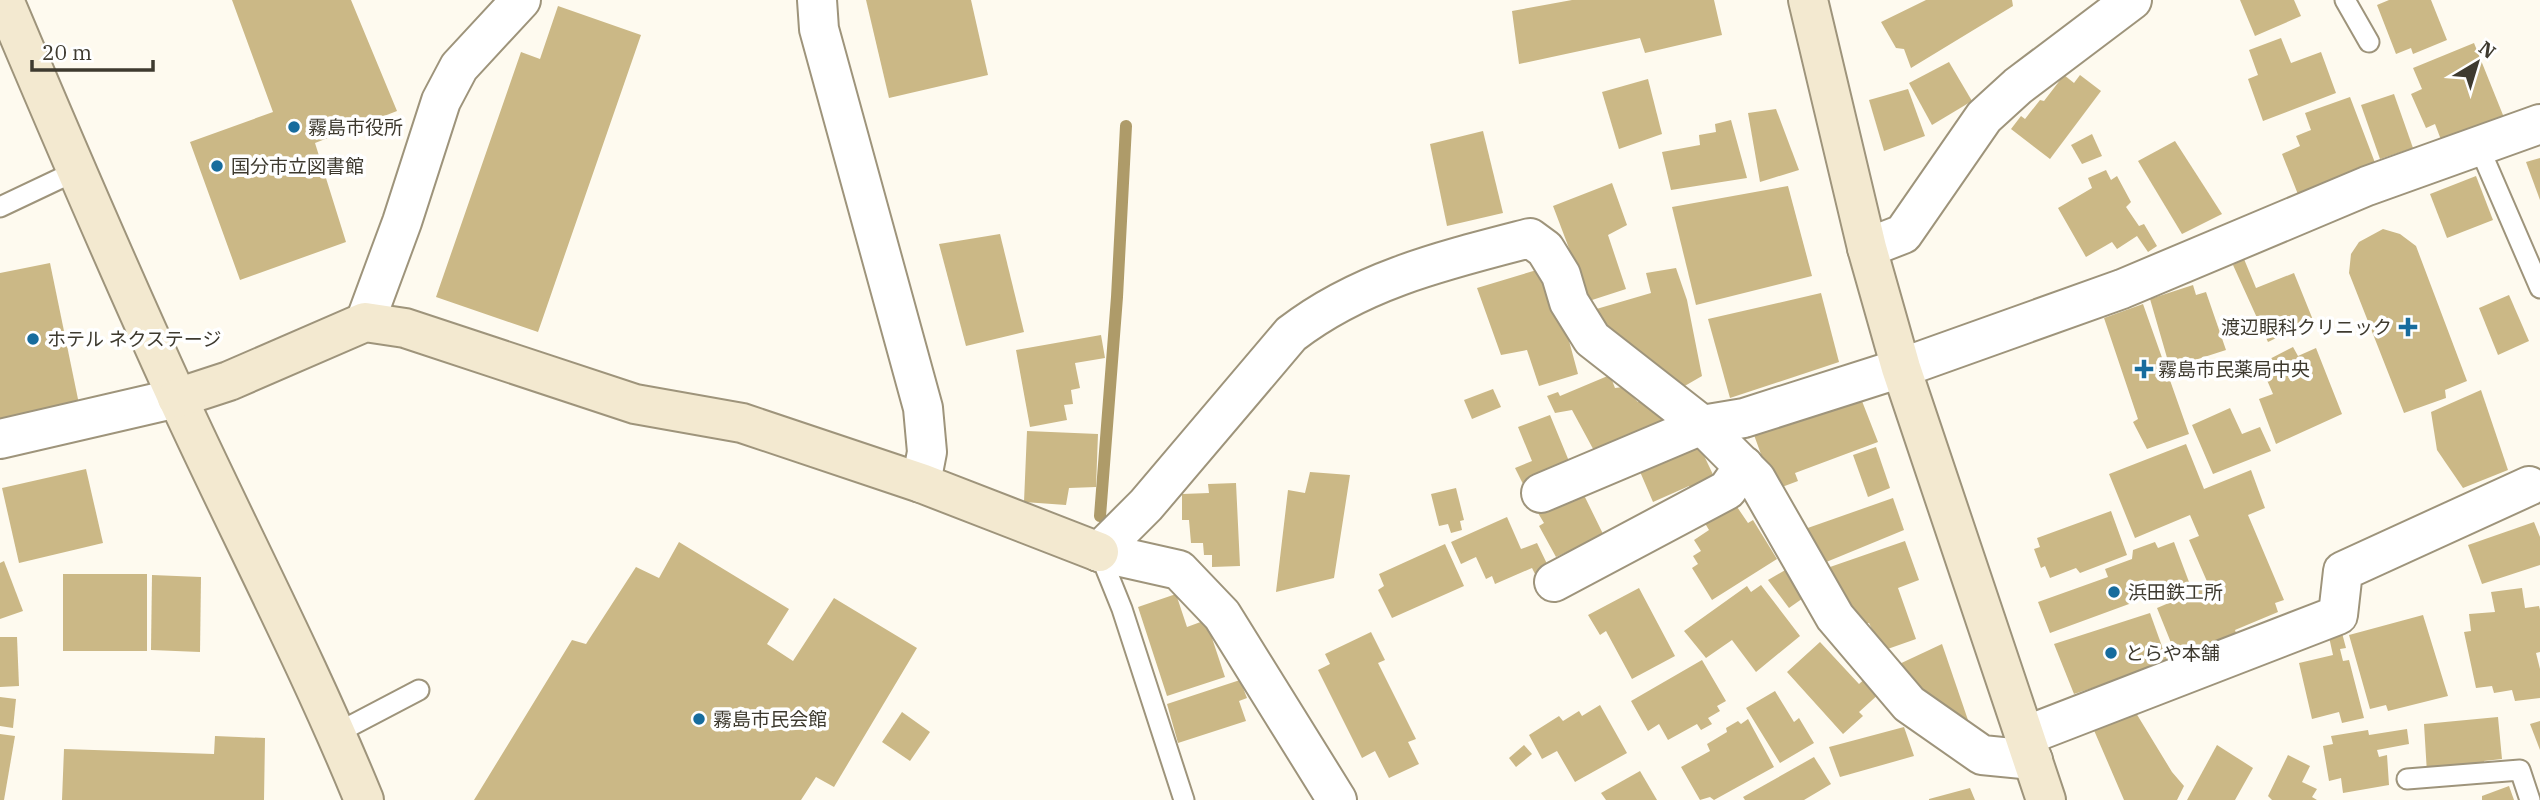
<svg xmlns="http://www.w3.org/2000/svg" width="2540" height="800" font-family="'IBM Plex Serif','Noto Sans JP',serif">
  <style>
    .lines { fill: none; stroke-linecap: round; stroke-linejoin: round }
    .stream { stroke: #ae9b69; stroke-width: 12 }
    .building { fill: #cbb886 }
    .lane-casing { stroke: #9e947b; stroke-width: 23 }
    .street-casing { stroke: #9e947b; stroke-width: 42 }
    .secondary-casing { stroke: #9e947b; stroke-width: 42 }
    .lane { stroke: #fff; stroke-width: 19 }
    .street { stroke: #fff; stroke-width: 38 }
    .secondary { stroke: #f3e9d0; stroke-width: 38 }
    .poi-dot { fill: #176c9d; stroke: #fff; stroke-width: 2.5 }
    .labels { text-anchor: middle; stroke-width: 7; stroke-linejoin: round; paint-order: stroke }
    .poi-label { font-size: 19px; fill: #3e3a2f; stroke: #fff; text-anchor: start }
  </style>
  <rect width="100%" height="100%" fill="#fefaef"/>
  <g class="lines">
    <polyline class="stream" points="1100,516 1117,297 1126,126"/>
  </g>
  <g class="building">
    <polygon points="232,0 351,0 397,111 315,143 346,242 240,280 190,142 273,112"/>
    <polygon points="866,0 971,0 988,75 889,98"/>
    <polygon points="1572,0 1714,0 1722,35 1645,53 1640,38 1519,64 1512,11"/>
    <polygon points="1926,0 2012,0 2013,6 1911,68 1904,49 1896,48 1881,22"/>
    <polygon points="2240,0 2294,0 2301,16 2255,36"/>
    <polygon points="2389,0 2431,0 2447,40 2413,54 2411,48 2396,54 2377,5"/>
    <polygon points="558,6 641,35 538,332 436,297 521,52 540,59"/>
    <polygon points="2281,38 2291,63 2321,52 2336,93 2263,121 2248,79 2258,75 2249,50"/>
    <polygon points="2474,43 2505,120 2443,145 2435,124 2426,128 2411,94 2422,89 2413,68"/>
    <polygon points="1949,62 1972,101 1932,125 1909,83"/>
    <polygon points="2064,75 2074,83 2080,75 2101,91 2050,159 2011,129 2021,116 2025,119 2040,100 2044,101"/>
    <polygon points="1648,79 1662,134 1619,149 1602,92"/>
    <polygon points="1908,89 1925,136 1884,151 1869,100"/>
    <polygon points="2394,94 2413,148 2380,159 2361,105"/>
    <polygon points="2350,97 2377,168 2299,197 2282,154 2300,146 2296,136 2311,130 2305,113"/>
    <polygon points="1776,109 1799,170 1760,182 1748,113"/>
    <polygon points="1731,120 1747,178 1671,190 1662,152 1700,145 1699,135 1716,132 1715,124"/>
    <polygon points="1483,131 1503,213 1447,226 1430,144"/>
    <polygon points="2092,134 2102,156 2082,164 2071,145"/>
    <polygon points="2175,141 2222,214 2182,234 2138,161"/>
    <polygon points="2540,158 2540,200 2526,162"/>
    <polygon points="2106,170 2111,180 2117,176 2131,202 2126,207 2139,226 2144,224 2157,246 2148,252 2137,236 2117,249 2112,242 2086,257 2058,208 2092,188 2088,178"/>
    <polygon points="2476,176 2493,220 2447,238 2430,194"/>
    <polygon points="1612,183 1627,225 1608,235 1626,289 1589,301 1553,206"/>
    <polygon points="1788,186 1812,276 1696,305 1672,207"/>
    <polygon points="2383,229 2400,234 2416,246 2467,381 2445,390 2446,398 2404,413 2349,273 2351,254 2359,242"/>
    <polygon points="1000,234 1024,332 966,346 939,244"/>
    <polygon points="2244,259 2256,288 2294,273 2313,320 2268,342 2233,265"/>
    <polygon points="50,263 79,404 0,420 0,273"/>
    <polygon points="1676,268 1687,300 1702,376 1676,391 1604,337 1593,310 1651,293 1646,273"/>
    <polygon points="1540,269 1558,300 1578,374 1539,386 1527,350 1501,355 1477,288"/>
    <polygon points="2193,285 2196,295 2206,292 2226,350 2170,368 2150,299"/>
    <polygon points="1821,293 1839,362 1730,398 1708,319"/>
    <polygon points="2509,295 2529,341 2498,355 2479,308"/>
    <polygon points="2143,304 2189,434 2147,449 2133,422 2138,419 2104,318"/>
    <polygon points="1101,335 1105,358 1075,363 1080,388 1071,390 1073,404 1064,405 1067,420 1030,427 1016,350"/>
    <polygon points="2293,347 2298,356 2316,348 2342,414 2276,444 2259,399 2273,394 2260,364"/>
    <polygon points="1610,375 1615,388 1623,387 1638,402 1644,398 1678,426 1598,458 1572,410 1555,413 1547,396 1558,392 1560,396"/>
    <polygon points="1493,389 1501,407 1472,419 1464,400"/>
    <polygon points="2481,390 2508,470 2463,488 2437,450 2431,412"/>
    <polygon points="1860,396 1878,442 1795,473 1798,481 1774,490 1754,435"/>
    <polygon points="2230,408 2242,434 2260,427 2271,451 2213,474 2192,425"/>
    <polygon points="1550,415 1571,466 1525,488 1515,468 1532,461 1518,427"/>
    <polygon points="1027,431 1098,434 1096,487 1069,488 1066,505 1024,502"/>
    <polygon points="1698,443 1718,485 1695,498 1689,486 1653,502 1638,467"/>
    <polygon points="2186,444 2204,489 2251,470 2265,508 2248,515 2284,600 2275,603 2278,612 2235,630 2239,641 2180,665 2157,608 2209,586 2189,540 2199,536 2190,515 2135,538 2109,474"/>
    <polygon points="1876,447 1890,488 1868,497 1853,455"/>
    <polygon points="86,469 103,543 19,563 2,488"/>
    <polygon points="1310,472 1350,475 1334,578 1276,592 1288,490 1305,493"/>
    <polygon points="1236,483 1240,566 1212,567 1212,555 1204,555 1203,543 1191,543 1189,520 1182,520 1182,494 1209,493 1208,484"/>
    <polygon points="1456,488 1464,520 1460,521 1462,530 1451,533 1448,524 1439,526 1431,494"/>
    <polygon points="1581,489 1605,538 1588,551 1584,544 1556,557 1539,526 1544,523 1538,513"/>
    <polygon points="1893,498 1904,530 1819,565 1802,530"/>
    <polygon points="1733,501 1748,523 1753,520 1777,559 1712,600 1692,568 1698,564 1693,556 1701,551 1694,540 1709,530 1703,520"/>
    <polygon points="2111,511 2127,555 2080,573 2076,568 2050,578 2045,566 2041,568 2034,549 2040,547 2037,538"/>
    <polygon points="1507,517 1521,549 1537,543 1549,568 1535,574 1532,568 1495,584 1492,576 1486,579 1476,557 1461,564 1451,542"/>
    <polygon points="2534,522 2540,537 2540,565 2482,584 2468,545"/>
    <polygon points="1905,541 1919,580 1898,588 1916,639 1882,651 1869,623 1859,627 1850,604 1842,605 1830,567"/>
    <polygon points="679,542 789,609 767,644 793,661 834,598 917,648 834,787 816,777 801,800 474,800 572,640 586,644 636,567 659,578"/>
    <polygon points="2155,542 2158,548 2174,542 2189,582 2050,633 2038,602 2108,577 2105,569 2132,559 2133,550"/>
    <polygon points="1445,544 1464,586 1392,618 1378,590 1384,586 1379,574"/>
    <polygon points="4,561 23,611 0,619 0,563"/>
    <polygon points="1787,569 1806,596 1789,608 1768,580"/>
    <rect x="63" y="574" width="84" height="77"/>
    <polygon points="152,575 201,577 200,652 151,650"/>
    <polygon points="1761,585 1800,636 1756,672 1732,640 1706,658 1684,631 1747,586 1751,592"/>
    <polygon points="1639,588 1675,656 1632,679 1606,631 1600,635 1588,615"/>
    <polygon points="2522,588 2525,608 2539,606 2540,610 2540,652 2536,653 2540,669 2540,698 2515,701 2512,690 2494,693 2492,686 2476,688 2464,632 2471,631 2469,614 2495,612 2491,592"/>
    <polygon points="1176,594 1187,627 1206,620 1225,677 1167,696 1138,607"/>
    <polygon points="2150,613 2168,663 2074,694 2054,644"/>
    <polygon points="2423,615 2448,696 2388,711 2386,705 2370,709 2349,635"/>
    <polygon points="1371,632 1385,660 1378,663 1416,739 1408,742 1419,764 1389,778 1375,751 1362,758 1318,670 1330,664 1325,654"/>
    <polygon points="2342,633 2346,648 2340,649 2343,661 2349,660 2364,718 2342,723 2339,712 2312,719 2299,663 2333,655 2329,637"/>
    <polygon points="0,637 17,637 19,686 0,687"/>
    <polygon points="1820,642 1859,684 1867,677 1881,692 1859,712 1863,716 1843,734 1787,672"/>
    <polygon points="1942,644 1969,723 1964,729 1895,666"/>
    <polygon points="1702,660 1726,701 1717,706 1720,711 1708,718 1712,724 1701,730 1697,724 1668,740 1659,724 1648,731 1631,701"/>
    <polygon points="1240,680 1247,698 1239,701 1246,721 1178,743 1167,704"/>
    <polygon points="1775,691 1794,722 1799,718 1814,743 1780,763 1746,708"/>
    <polygon points="0,697 16,699 13,728 0,726"/>
    <polygon points="1600,705 1627,753 1575,782 1557,751 1542,759 1529,735 1559,716 1563,721 1579,711 1582,716"/>
    <polygon points="902,712 930,732 910,761 882,742"/>
    <polygon points="2136,713 2172,772 2184,786 2177,800 2124,800 2093,728"/>
    <polygon points="2498,717 2502,759 2484,761 2485,768 2427,773 2424,724"/>
    <polygon points="1748,719 1774,767 1714,800 1710,797 1700,800 1681,767 1710,751 1707,744 1727,732 1726,728 1738,721 1741,724"/>
    <polygon points="2540,721 2540,750 2530,724"/>
    <polygon points="1904,727 1914,756 1840,777 1829,747"/>
    <polygon points="2407,729 2409,744 2377,750 2379,757 2387,755 2389,785 2343,793 2341,778 2329,781 2323,746 2333,744 2331,736 2368,730 2369,735"/>
    <polygon points="0,734 15,736 4,800 0,800"/>
    <polygon points="215,736 265,738 264,800 62,800 64,749 214,754"/>
    <polygon points="1524,745 1532,754 1516,767 1509,758"/>
    <polygon points="2217,745 2253,768 2235,800 2187,800"/>
    <polygon points="2288,755 2310,766 2302,782 2317,789 2312,797 2317,800 2272,800 2268,796"/>
    <polygon points="1814,757 1831,784 1804,800 1745,800 1743,797"/>
    <polygon points="1640,771 1657,800 1606,800 1601,793"/>
    <polygon points="2509,786 2514,800 2482,800 2482,796"/>
    <polygon points="1970,788 1975,800 1929,800 1929,799"/>
  </g>
  <g class="lines">
    <g class="lane-casing">
      <g id="lane">
        <polyline points="2345,0 2369,42"/>
        <polyline points="2479,147 2540,288"/>
        <polyline points="0,207 76,171"/>
        <polyline points="1099,552 1122,609 1184,800"/>
        <polyline points="337,733 419,690"/>
        <polyline points="2407,779 2520,770 2530,800"/>
      </g>
    </g>
    <g class="street-casing">
      <g id="street">
        <polyline points="817,0 819,29 923,408 927,452 921,483"/>
        <polyline points="1867,248 1903,234 1984,117 2018,86 2132,0"/>
        <polyline points="365,322 402,222 441,101 459,67 521,0"/>
        <polyline points="0,439 177,398"/>
        <polyline points="1541,493 1702,425 1744,418 1901,368 2122,289 2367,186 2540,124"/>
        <path d="M1099,552L1146,505L1291,334C1361,280 1445,260 1530,238L1545,249L1561,275L1569,302L1592,339L1702,425L1756,479L1835,617L1909,704L1982,755L2033,760"/>
        <polyline points="1099,552 1179,570 1222,615 1337,800"/>
        <polyline points="1554,582 1727,490 1744,466"/>
        <polyline points="2025,736 2338,615 2343,571 2529,486"/>
      </g>
    </g>
    <g class="secondary-casing">
      <g id="secondary">
        <path d="M4,0C60,133 117,266 177,397C239,532 308,663 364,800"/>
        <polyline points="1808,0 1867,248 1901,368 2046,800"/>
        <polyline points="177,398 229,381 365,322 405,328 635,404 742,423 921,483 1099,552"/>
      </g>
    </g>
    <use href="#lane" class="lane"/>
    <use href="#street" class="street"/>
    <use href="#secondary" class="secondary"/>
  </g>
  <g class="poi-dot">
    <circle cx="294" cy="127" r="7"/>
    <circle cx="217" cy="166" r="7"/>
    <path d="M2404.5 316.5h7v7h7v7h-7v7h-7v-7h-7v-7h7z"/>
    <circle cx="33" cy="339" r="7"/>
    <path d="M2140.5 358.5h7v7h7v7h-7v7h-7v-7h-7v-7h7z"/>
    <circle cx="2114" cy="592" r="7"/>
    <circle cx="2111" cy="653" r="7"/>
    <circle cx="699" cy="719" r="7"/>
  </g>
  <g class="labels">
    <g class="poi-label">
      <text x="308" y="134">霧島市役所</text>
      <text x="231" y="173">国分市立図書館</text>
      <text x="2392" y="334" text-anchor="end">渡辺眼科クリニック</text>
      <text x="47" y="346">ホテル ネクステージ</text>
      <text x="2158" y="376">霧島市民薬局中央</text>
      <text x="2128" y="599">浜田鉄工所</text>
      <text x="2125" y="660">とらや本舗</text>
      <text x="713" y="726">霧島市民会館</text>
    </g>
  </g>
  <g transform="translate(2477 63) rotate(38)" stroke="#ffffff" stroke-width="5" paint-order="stroke">
  <path d="M0-5L12 26L0 18L-12 26Z" fill="#3e3a2f"/>
  <text y="-10" font-size="19" font-weight="bold" text-anchor="middle" fill="#3e3a2f">N</text>
  </g>
  <path d="M32 60v10h121v-10" fill="none" stroke="#3e3a2f" stroke-width="3.5"/>
  <text x="42" y="60" font-size="21" fill="#3e3a2f" stroke="#ffffff" stroke-width="5" paint-order="stroke">20 m</text>
</svg>
